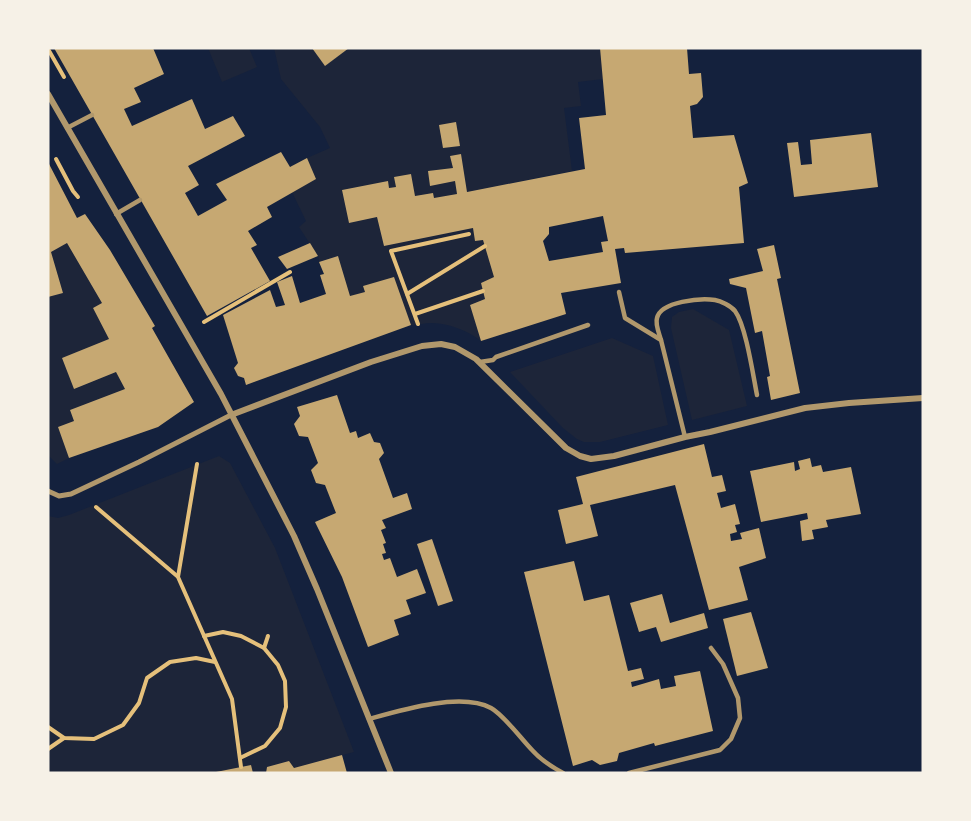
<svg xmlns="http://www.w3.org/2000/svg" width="971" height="821" font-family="'Public Sans',sans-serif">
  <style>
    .green { fill: #1d2539 }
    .building { fill: #c6a872; fill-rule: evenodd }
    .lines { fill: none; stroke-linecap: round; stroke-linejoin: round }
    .path { stroke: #e5c07b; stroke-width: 4 }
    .service { stroke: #b1986c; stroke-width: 4.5 }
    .pedestrian { stroke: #b1986c; stroke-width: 5 }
    .minor { stroke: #b1986c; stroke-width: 6 }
  </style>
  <rect width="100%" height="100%" fill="#14213d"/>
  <g class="green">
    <polygon points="208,48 249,48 257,67 222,82"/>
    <path d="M274,48H312L325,65L349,48H600L603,79L578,82L581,106L564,108L572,171L467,192L461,154L451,156L453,168L429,171L430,186L455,181L457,194L434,198L433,193L415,196L411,174L395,177L396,187L389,188L388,181L342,190L349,223L377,217L384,246L473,228L475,241L483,240L494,277L481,283L485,299L470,305L481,341C467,330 448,323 430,323C423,323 418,326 411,325L393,278L363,286L365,292L350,296L338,256L319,262L318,256L299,227L306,221L292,192L307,158L330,148L320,127L281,79Z"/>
    <polygon points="67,243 102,303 93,308 109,339 62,359 75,389 116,372 125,389 70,410 74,421 58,427 69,458 57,464 48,455 48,297 63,293 51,252"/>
    <polygon points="693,309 729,330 747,406 692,420 671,328 672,317 679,312"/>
    <polygon points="612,338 653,356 668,425 600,442 584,442 577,439 563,428 510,372"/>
    <polygon points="219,456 230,463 275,548 354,752 294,768 288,761 267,767 266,773 253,773 250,765 212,773 48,773 48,516 58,518 69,515"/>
  </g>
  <g class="building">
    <polygon points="54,48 153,48 164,74 134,88 141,102 124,109 132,126 192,99 205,129 233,116 245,136 188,166 199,185 185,193 198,216 227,200 216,184 281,152 290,167 307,158 316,179 267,207 272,217 248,231 257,245 251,248 270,281 207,316"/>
    <polygon points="312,48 349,48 325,66"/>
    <path d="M600,48H687L689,74L701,73L703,97L697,104L690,106L693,138L734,135L748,183L739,187L744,243L625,253L624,248L615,249L621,283L561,293L566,314L481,341L470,305L485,299L481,283L494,277L483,240L475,241L473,228L384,246L377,217L349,223L342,190L388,181L389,188L396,187L394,177L411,174L415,196L433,193L434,198L457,194L455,181L430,186L428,171L453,168L450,156L461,154L467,192L585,169L579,118L606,115ZM603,216L608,241L601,242L603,252L549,261L543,241L549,234V227Z"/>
    <polygon points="456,122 460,146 443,148 439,125"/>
    <polygon points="871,133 878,187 794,197 787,143 798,142 801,165 812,164 810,140"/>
    <polygon points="48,162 77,218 85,214 110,250 155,326 152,328 194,402 158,427 69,458 58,427 74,421 70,410 125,389 116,372 74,389 62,358 109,339 93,308 102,303 67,243 51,252 63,293 48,297"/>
    <polygon points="310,243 318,256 287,269 278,257"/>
    <polygon points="774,245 781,278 777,279 800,393 771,400 767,377 770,376 762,331 755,333 746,288 730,284 729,279 763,271 757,249"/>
    <polygon points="338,256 350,296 365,292 363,286 394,277 411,325 246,385 244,378 238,376 234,368 238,363 223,315 270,290 276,307 285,305 277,282 292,276 300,303 326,294 320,275 324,274 319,262"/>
    <polygon points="337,395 350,433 356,431 358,438 370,433 374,442 380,443 384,453 379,459 393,498 407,493 412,509 382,520 386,528 381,530 386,543 383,544 386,553 382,554 384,560 390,558 397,577 417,569 426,593 406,600 411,614 394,620 399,635 368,647 342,577 315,522 336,513 325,485 316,483 311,470 318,463 308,437 299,436 294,424 300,416 297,407"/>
    <polygon points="704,444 712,477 722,475 726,491 717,493 721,508 735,504 740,524 735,525 737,532 730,534 731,541 742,539 740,533 759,528 766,558 739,567 748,600 709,610 675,485 590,505 598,536 566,544 558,510 583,504 576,477"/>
    <polygon points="810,458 812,467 821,465 823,472 851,467 861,514 826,520 828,527 812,530 814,539 802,541 800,521 808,519 807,513 761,522 750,471 794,462 795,471 800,469 798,461"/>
    <polygon points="432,539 453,601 438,606 417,544"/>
    <polygon points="574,561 584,601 609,595 628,671 641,668 644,679 631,682 632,687 659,679 661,689 676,686 674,676 700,671 713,731 655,746 654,743 619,753 617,761 600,765 592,760 573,766 524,572"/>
    <polygon points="662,594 670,623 704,613 708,628 661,642 656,627 639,632 630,603"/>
    <polygon points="751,612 768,668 737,676 723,619"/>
    <polygon points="342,755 347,773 266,773 267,767 289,761 294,768"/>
    <polygon points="251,765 253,773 216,773 216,772"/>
  </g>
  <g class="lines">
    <g class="path">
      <polyline points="48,49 64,77"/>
      <polyline points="56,159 73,191 78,197"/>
      <polyline points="407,294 485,246"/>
      <polyline points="415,314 483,291"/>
      <polyline points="204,322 290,272"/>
      <polyline points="418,324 391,251 469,234"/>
      <polyline points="197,464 178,577 232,699 241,767"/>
      <polyline points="96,507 177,576"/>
      <polyline points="204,636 223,632 241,636 264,648 278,665 285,681 286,707 280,728 265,746 240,758"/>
      <polyline points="264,648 268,636"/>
      <polyline points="48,727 64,738 94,739 123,725 139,703 147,678 170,662 196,658 215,662"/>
      <polyline points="48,749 64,738"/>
    </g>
    <g class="service">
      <polyline points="67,128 92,115"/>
      <polyline points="116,214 140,200"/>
      <polyline points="619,292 625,318 661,340 685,437"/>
      <path d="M661,340C659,333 655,324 657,318C661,301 701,298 715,300C721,301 731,306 735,311C746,326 753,375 757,395"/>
      <polyline points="480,362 493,360 496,357 588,325"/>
      <path d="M369,719C401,710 461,692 491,708C504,715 522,740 533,751C541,760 552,767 563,773"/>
      <polyline points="629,773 720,750 731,739 740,718 738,698 723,664 711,648"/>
    </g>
    <polyline class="pedestrian" points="48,491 59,496 71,494 139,462 231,415"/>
    <g class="minor">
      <polyline points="48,94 221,394 294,536 317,589 391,773"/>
      <polyline points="231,415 371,362 422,346 441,344 455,347 476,359 566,448 580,456 591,459 614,456 685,437 710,432 805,408 849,403 923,398"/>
    </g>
  </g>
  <rect width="971" height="821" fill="none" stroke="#f6f1e7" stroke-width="99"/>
</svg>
